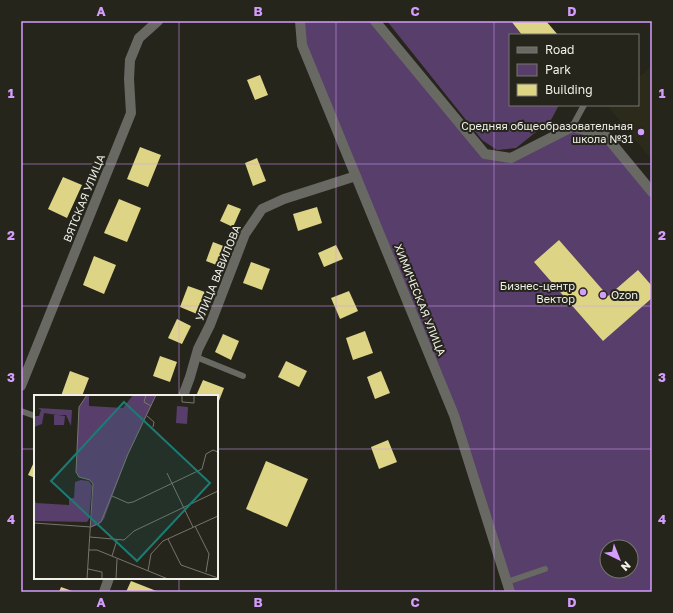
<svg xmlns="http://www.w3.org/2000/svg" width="673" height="613" font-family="'Golos Text',sans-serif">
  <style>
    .built { fill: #2c2b1b }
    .green { fill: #583e6a; fill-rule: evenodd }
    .building { fill: #ddd585 }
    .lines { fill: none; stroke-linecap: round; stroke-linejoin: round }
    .service { stroke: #696964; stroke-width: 6 }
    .minor { stroke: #696964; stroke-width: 10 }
    .tertiary { stroke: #696964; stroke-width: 10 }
    .grid { fill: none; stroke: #d49cfc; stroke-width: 1; stroke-opacity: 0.55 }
    .poi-dot { fill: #d49cfc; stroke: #26251c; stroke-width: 1.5 }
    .labels { text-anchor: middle; stroke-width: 4; stroke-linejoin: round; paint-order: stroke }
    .poi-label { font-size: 11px; fill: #f0f0e9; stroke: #26251c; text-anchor: end }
    .street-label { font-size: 11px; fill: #f0f0e9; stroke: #26251c }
    .inset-road { fill: none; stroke: #77766e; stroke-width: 1 }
    .view { fill: #1a7c74; fill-opacity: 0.15; stroke: #1a7c74; stroke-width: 2 }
    .inset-edge { fill: none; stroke: #f0f0e9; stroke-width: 2 }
    .neatline { fill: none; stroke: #d49cfc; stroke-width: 1.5 }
    .grid-label { font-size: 13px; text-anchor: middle; font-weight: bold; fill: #d49cfc }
  </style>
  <rect width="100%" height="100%" fill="#26251c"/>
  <polygon class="built" points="652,66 652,160 607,105 638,105 638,78"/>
  <g class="green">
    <path d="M300,21H375L485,154L511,158L572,127L605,135L652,192V592H510L454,415L302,45ZM607,547H631V571H607Z"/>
    <polygon points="387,21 511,21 522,35 510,35 510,105 559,105 551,120 516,148 497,150 482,140"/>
  </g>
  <g class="building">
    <polygon points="511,21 546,21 558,35 522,35"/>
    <polygon points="260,75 268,95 255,100 247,80"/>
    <polygon points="140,147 161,155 148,187 127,179"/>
    <polygon points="257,158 266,181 253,186 245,163"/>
    <polygon points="63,177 82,185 67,218 48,209"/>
    <polygon points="119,199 141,208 127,242 104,233"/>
    <polygon points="228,204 241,209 233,227 220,221"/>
    <polygon points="317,207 322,223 298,231 293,214"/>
    <polygon points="559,240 608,296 638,270 652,286 652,298 603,341 534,262"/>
    <polygon points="213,242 226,247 219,266 206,261"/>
    <polygon points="336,245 343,259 324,267 318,253"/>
    <polygon points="94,256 116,265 104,294 83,285"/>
    <polygon points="251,262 270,269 262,290 243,283"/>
    <polygon points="188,286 205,292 197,314 180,307"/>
    <polygon points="349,291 358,311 340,319 331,298"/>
    <polygon points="177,319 191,326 182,344 168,338"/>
    <polygon points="365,331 373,353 353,360 346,338"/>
    <polygon points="223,334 239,341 231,360 215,352"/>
    <polygon points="160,356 177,362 170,382 153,376"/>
    <polygon points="286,361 307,371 299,387 278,377"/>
    <polygon points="70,371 89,378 82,396 61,396"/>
    <polygon points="381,371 390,393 375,399 367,377"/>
    <polygon points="203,380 224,388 217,406 217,396 196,396"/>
    <polygon points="388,440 397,462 379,469 371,447"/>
    <polygon points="35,460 35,478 28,475"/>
    <polygon points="266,461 308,479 287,527 246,509"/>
    <polygon points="131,581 159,592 126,592"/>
    <polygon points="61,587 75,592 59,592"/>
  </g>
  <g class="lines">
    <g class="service">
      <polyline points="572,127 584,105"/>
      <polyline points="196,357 243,376"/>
      <polyline points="21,411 35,416"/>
      <polyline points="507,582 545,569"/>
    </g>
    <g class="minor">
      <polyline points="375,21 485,154 511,158 572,127 605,135 652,192"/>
      <polyline points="21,386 131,113 129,79 130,60 139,38 158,21"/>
      <polyline points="183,396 190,377 198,349 210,325 245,234 262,209 284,199 356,176"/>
      <polyline points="104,592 109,578"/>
    </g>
    <polyline class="tertiary" points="300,21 302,45 454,415 510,592"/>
  </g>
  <path class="grid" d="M179,21V396M336,21V592M494,21V592M21,164H652M21,306H652M21,449H35M217,449H652M179,578V592"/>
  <g class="poi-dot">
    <circle cx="641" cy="132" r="4"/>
    <circle cx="583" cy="292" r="4"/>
    <circle cx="603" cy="295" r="4"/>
  </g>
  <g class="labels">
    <g class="poi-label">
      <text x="633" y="130">Средняя общеобразовательная<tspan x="633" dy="13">школа №31</tspan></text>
      <text x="575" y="290">Бизнес-центр<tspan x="575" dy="13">Вектор</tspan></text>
      <text x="611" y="299" text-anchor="start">Ozon</text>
    </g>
    <g class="street-label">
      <text transform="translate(84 198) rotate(-68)" y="4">ВЯТСКАЯ УЛИЦА</text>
      <text transform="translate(218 273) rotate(-68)" y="4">УЛИЦА ВАВИЛОВА</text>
      <text transform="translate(420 300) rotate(68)" y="4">ХИМИЧЕСКАЯ УЛИЦА</text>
    </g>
  </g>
  <g transform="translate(34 395)">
    <rect width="184" height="184" fill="#26251c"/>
    <path d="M53,0H55V11L89,13L99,0H122L94,59L70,124L64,130L57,132L59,89L56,85L45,82L42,77L45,12ZM143,11L154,12L153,29L142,28ZM4,13L38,15L37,31L32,20H24L31,21L30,30H20V20H23L10,18L8,29L0,32V21H5L7,15ZM47,85L55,86L58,91L55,124L53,127L0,126V103L2,108L35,110V103H40L41,87Z" fill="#583e6a"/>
    <path class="inset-road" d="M53,0L45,12L42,77L45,82L56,85L59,89L53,184M112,0L110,7L117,11M148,0V7L160,8V0M113,21L120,27L119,32M133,78L159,132M78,101L94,108L99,107L168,74L172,59L179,55L184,57M0,128L57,132L67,127L94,59L122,0M161,131L175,159L172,177M56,142L90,145L100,136L184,96M134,144L147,170L184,183M55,155H63L134,184M78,161L83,145M54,174L68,177V184M114,176L117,159L129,146L184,121M82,184L83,164"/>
    <path class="view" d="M90,7L176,88L103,166L17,86Z"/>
    <rect width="184" height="184" class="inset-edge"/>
  </g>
  <rect width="673" height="613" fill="none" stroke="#26251c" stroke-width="44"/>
  <rect x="509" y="34" width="130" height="72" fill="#26251c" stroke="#77766e"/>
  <rect x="517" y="47" width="20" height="6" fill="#696964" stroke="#77766e"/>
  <text x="545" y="54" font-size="12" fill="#f0f0e9">Road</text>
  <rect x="517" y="64" width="20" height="12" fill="#583e6a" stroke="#77766e"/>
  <text x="545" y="74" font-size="12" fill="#f0f0e9">Park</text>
  <rect x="517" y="84" width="20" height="12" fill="#ddd585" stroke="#77766e"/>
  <text x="545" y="94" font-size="12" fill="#f0f0e9">Building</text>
  <g transform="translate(619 559) rotate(137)"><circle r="19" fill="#26251c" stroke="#77766e"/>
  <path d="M0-3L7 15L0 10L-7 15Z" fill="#d49cfc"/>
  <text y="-6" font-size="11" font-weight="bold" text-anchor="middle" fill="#f0f0e9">N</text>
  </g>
  <rect x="22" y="22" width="629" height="569" class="neatline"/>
  <g class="grid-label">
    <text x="101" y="16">A</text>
    <text x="258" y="16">B</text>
    <text x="415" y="16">C</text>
    <text x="572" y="16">D</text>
    <text x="11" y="98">1</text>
    <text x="662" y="98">1</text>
    <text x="11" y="240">2</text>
    <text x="662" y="240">2</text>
    <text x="11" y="382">3</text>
    <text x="662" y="382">3</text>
    <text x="11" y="524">4</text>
    <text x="662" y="524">4</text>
    <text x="101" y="607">A</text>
    <text x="258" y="607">B</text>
    <text x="415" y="607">C</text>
    <text x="572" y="607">D</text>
  </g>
</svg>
